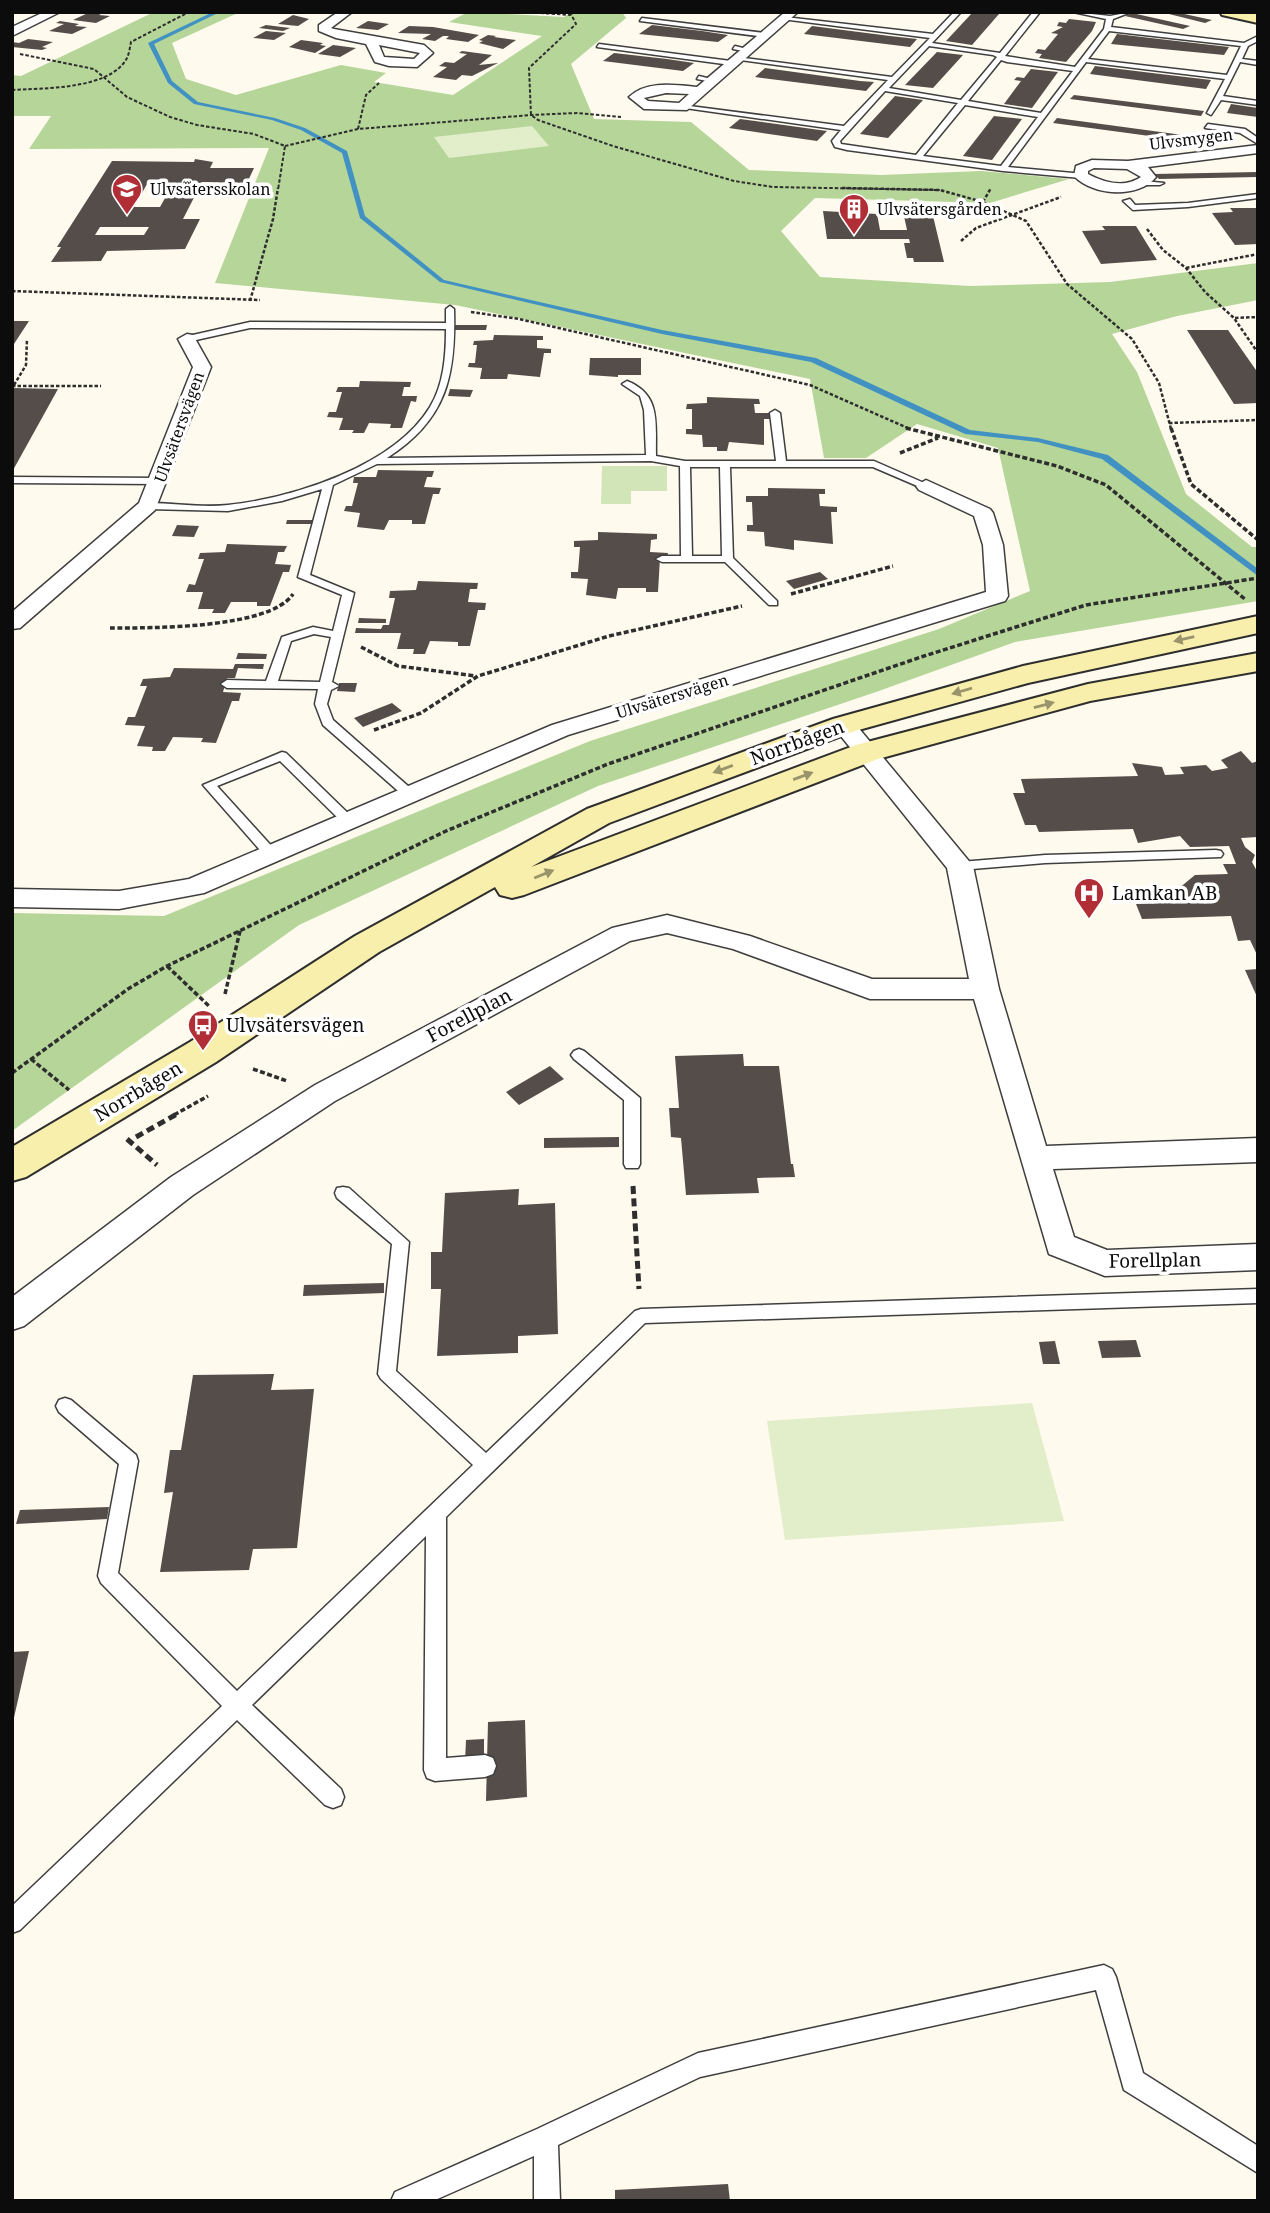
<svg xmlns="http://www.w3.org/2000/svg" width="1270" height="2213" font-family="'Noto Serif',serif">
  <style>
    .green { fill: #d1e5b9 }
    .forest { fill: #b5d599 }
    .pitch { fill: #e2edca }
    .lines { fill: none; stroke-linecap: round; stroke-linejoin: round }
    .stream { fill: #4192c3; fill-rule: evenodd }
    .building { fill: #544d49; fill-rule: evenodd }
    .lane-casing { stroke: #3f3f3f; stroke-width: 3 }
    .street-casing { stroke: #3f3f3f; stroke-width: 3 }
    .secondary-casing { stroke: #2e2e2e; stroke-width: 4 }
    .path-far3 { stroke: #2e2e2e; stroke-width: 2; stroke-dasharray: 3.5 2; stroke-linecap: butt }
    .path-far2 { stroke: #2e2e2e; stroke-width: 2.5; stroke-dasharray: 3.5 2; stroke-linecap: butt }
    .path-far1 { stroke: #2e2e2e; stroke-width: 3.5; stroke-dasharray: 5 2.5; stroke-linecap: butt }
    .path { stroke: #2e2e2e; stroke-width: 5; stroke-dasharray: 8 4.5; stroke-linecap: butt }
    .lane { fill: #fff; fill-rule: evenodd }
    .street { fill: #fff; fill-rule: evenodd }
    .secondary { fill: #f9efac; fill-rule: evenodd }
    .oneway { fill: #9a946c }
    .labels { text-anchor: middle; stroke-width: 7; stroke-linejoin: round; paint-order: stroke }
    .far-street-label { font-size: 16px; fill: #0c0c0c; stroke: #fff }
    .far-poi-label { font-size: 16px; fill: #0c0c0c; stroke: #fff; text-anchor: start }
    .street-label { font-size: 19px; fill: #0c0c0c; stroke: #fff }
    .poi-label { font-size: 19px; fill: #0c0c0c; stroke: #fff; text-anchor: start }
  </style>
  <rect width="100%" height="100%" fill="#fefaed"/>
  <polygon class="green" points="602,466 667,466 667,491 631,491 631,504 601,504"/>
  <polygon class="forest" points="154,12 240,12 172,43 186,79 236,95 341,65 386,73 374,82 453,95 542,36 449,22 468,12 564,17 572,12 622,12 626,18 571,64 594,119 691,122 749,170 881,175 981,171 1069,179 990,203 815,198 781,231 820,277 970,286 1110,282 1258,263 1258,300 1177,316 1112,334 1137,372 1186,494 1252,547 1258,547 1258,601 1015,642 876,692 598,786 299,925 12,1131 12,913 164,916 590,741 939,629 1030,591 998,448 917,424 866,458 824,458 810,379 455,305 215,283 269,148 29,149 51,116 12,116 12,75 21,76"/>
  <g class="pitch">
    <polygon points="532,126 549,146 449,158 434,137"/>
    <polygon points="1032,1403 1064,1521 785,1540 767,1421"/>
  </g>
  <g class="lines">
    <polygon class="stream" points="213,12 220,12 154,44 172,81 198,102 275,118 305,128 347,151 365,216 444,280 662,330 816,358 970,430 1038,438 1108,455 1258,569 1258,576 1102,459 1038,442 965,434 811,362 662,334 440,282 360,218 342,153 301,130 272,120 194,104 168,83 148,43"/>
  </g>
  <g class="building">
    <polygon points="90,12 104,12 99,15 110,16 96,23 73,20"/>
    <polygon points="973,12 999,14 972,45 946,41"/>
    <polygon points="1161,12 1175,12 1212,20 1205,23"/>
    <polygon points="1132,13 1190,26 1183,29 1125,16"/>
    <polygon points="293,15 309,19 298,26 278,24"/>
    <polygon points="1069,19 1096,22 1092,31 1066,62 1039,58 1042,54 1035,53 1038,49 1045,50 1058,34 1051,33 1063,27 1057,26 1059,22 1066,23"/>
    <polygon points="60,21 79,24 75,26 87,27 72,34 49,31 64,24 56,23"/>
    <polygon points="368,21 389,24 378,30 356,28"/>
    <polygon points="266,25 290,28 283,31 259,28"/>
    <polygon points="652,25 702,31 728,35 718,42 639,34"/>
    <polygon points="409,26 433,27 479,35 468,42 446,39 449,36 443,36 435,41 422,39 431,34 398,33"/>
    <polygon points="812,26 890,36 917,39 910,47 804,34"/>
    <polygon points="266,31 286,33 274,40 253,38"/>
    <polygon points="1117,34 1159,39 1229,47 1224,55 1111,44"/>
    <polygon points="488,35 496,36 494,37 516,40 503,49 479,43 483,41 479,40"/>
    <polygon points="28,39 53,42 42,47 47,48 42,50 12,47 12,42 19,43"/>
    <polygon points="301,40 323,43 320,45 326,46 315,53 289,47"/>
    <polygon points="333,45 356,48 340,57 318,54"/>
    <polygon points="462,51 492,55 479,65 498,63 472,76 462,75 456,80 433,77 447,67 439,66 445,62 454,63 467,54 459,53"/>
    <polygon points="937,52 963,55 933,88 905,85"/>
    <polygon points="614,53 667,59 694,63 683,71 603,61"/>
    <polygon points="1095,66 1152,73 1211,80 1206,89 1090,74"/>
    <polygon points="765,68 860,81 874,82 866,91 755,77"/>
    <polygon points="1031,69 1058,72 1032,108 1004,104 1021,81 1014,80 1017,77 1024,78"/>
    <polygon points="1074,95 1204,111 1201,116 1070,99"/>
    <polygon points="895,96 923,100 888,138 860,134"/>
    <polygon points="1231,104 1258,108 1258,117 1227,113"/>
    <polygon points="994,116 1022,119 992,160 963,156"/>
    <polygon points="1057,118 1190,136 1187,141 1053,123"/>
    <polygon points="740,119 755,121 827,131 817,141 729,128"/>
    <path d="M195,159L213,162L210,168H254L247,183L202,182L183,219H200L185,249L107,251L101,261L51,262L61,247H57L112,161L194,162ZM147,184H173L160,207H134ZM100,227H149L144,235H95Z"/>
    <polygon points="1258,172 1258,177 1159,179 1154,174"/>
    <polygon points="1230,208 1258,208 1258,244 1235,245 1212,213 1233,212"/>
    <polygon points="823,211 877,214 880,230 907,230 904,216 933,216 944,262 914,262 913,258 907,258 904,243 910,243 909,239 827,239"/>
    <polygon points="1102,226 1136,226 1157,260 1101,264 1082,231 1105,230"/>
    <polygon points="12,321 29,321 12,347"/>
    <polygon points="455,325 487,325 486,330 453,330"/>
    <polygon points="1187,330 1228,330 1258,373 1258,403 1234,404"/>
    <polygon points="494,335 543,336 543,340 537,340 537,348 551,349 551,353 544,353 540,377 508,374 507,379 480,379 482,368 468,367 469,363 475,363 477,345 473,345 474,341 493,340"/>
    <polygon points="590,358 641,358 641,375 618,375 618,377 589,375"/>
    <polygon points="360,381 411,382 410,387 404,387 402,396 417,396 416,402 411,401 402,428 390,428 391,424 369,423 364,433 352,433 354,430 339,430 343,418 327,417 329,412 336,412 342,392 336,392 338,387 359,387"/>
    <polygon points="12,388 58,389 12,472"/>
    <polygon points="450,389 473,390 470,397 448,396"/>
    <polygon points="707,397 759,399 760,404 754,404 755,413 769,413 770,419 764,419 764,445 729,442 727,451 717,451 717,447 703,447 702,435 686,434 686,429 692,429 692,409 686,409 687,404 707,403"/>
    <polygon points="378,470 434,471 432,477 427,477 424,487 441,488 439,494 433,494 425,524 412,524 412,520 389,520 384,530 357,527 360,513 344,511 346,506 352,506 358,483 353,483 354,477 376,477"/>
    <polygon points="768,488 825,489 825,494 819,494 820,506 837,507 837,512 831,512 833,544 794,540 794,550 765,546 764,532 747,531 747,525 753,525 752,502 746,502 746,496 768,496"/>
    <polygon points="287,520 313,520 312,524 286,524"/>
    <polygon points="177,525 199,526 194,537 172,536"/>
    <polygon points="598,532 657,534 657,539 651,540 650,552 668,553 667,558 660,558 658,592 646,592 646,588 618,588 616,599 586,595 588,579 571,578 571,572 578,572 580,547 574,547 574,541 598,540"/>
    <polygon points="227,544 287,546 284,552 278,552 275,564 291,565 289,572 283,572 270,606 257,606 257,602 231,602 225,613 212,613 214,609 198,609 203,592 186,592 189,584 195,585 204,559 198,559 200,553 225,552"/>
    <polygon points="820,572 828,579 794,589 786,581"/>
    <polygon points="418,581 478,583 477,589 470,589 468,602 486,603 485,610 478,610 470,646 458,646 458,642 430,641 425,654 413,654 414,649 397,649 401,633 355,633 356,628 381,629 383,625 389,625 395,598 389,598 390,591 416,590"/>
    <polygon points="359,618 386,619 386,623 358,623"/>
    <polygon points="238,653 267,654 266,659 236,659"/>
    <polygon points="235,664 264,664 263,669 238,668 235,678 227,678 223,692 241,693 239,701 232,701 216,743 201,742 203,738 173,737 165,751 152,751 153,747 137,746 145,726 125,725 128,717 135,717 147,686 140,686 143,679 170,677 174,668 233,669"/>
    <polygon points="339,683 357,683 355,692 337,691"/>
    <polygon points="392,703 402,711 363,727 354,718"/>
    <polygon points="1241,751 1252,763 1258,761 1258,837 1241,838 1245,847 1255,855 1252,862 1258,873 1258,957 1250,940 1238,941 1231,916 1142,919 1136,904 1161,903 1195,875 1228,874 1223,864 1236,864 1229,846 1190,847 1180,836 1138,843 1133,829 1039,832 1036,825 1025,825 1013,793 1025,793 1021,779 1138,776 1132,763 1162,767 1165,775 1184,774 1180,767 1206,765 1212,771 1228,768 1221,760"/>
    <polygon points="1258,969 1258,999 1245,970"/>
    <polygon points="743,1054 744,1066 779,1066 791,1164 793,1164 795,1177 757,1178 759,1193 686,1195 681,1138 671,1137 669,1108 679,1108 675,1056"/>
    <polygon points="550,1066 564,1079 519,1105 506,1092"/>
    <polygon points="619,1137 619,1147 544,1148 544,1138"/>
    <polygon points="519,1189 518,1205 555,1203 558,1334 518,1336 518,1353 437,1356 441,1289 431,1289 431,1252 442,1252 445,1193"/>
    <polygon points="384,1283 384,1293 303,1296 304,1285"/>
    <polygon points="1136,1340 1141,1357 1102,1358 1098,1341"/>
    <polygon points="1055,1341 1060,1364 1043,1364 1039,1342"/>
    <polygon points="274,1374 271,1390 314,1389 297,1548 253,1549 249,1570 160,1572 173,1492 164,1493 170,1450 181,1450 193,1375"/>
    <polygon points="109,1507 107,1519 16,1524 20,1510"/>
    <polygon points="29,1651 13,1722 12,1722 12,1652"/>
    <polygon points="525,1720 527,1797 486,1801 488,1722"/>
    <polygon points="484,1739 484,1762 465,1763 466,1740"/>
    <polygon points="728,2184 730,2201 615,2201 615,2190"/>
  </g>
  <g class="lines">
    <g class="lane-casing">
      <g id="lane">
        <path d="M954,12H961L932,43L1000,53L1033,12H1040L1005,56L1075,67L1104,29L1106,19L1073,12L1110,16L1131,12L1113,19L1111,27L1244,43L1258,36V41L1248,46L1242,59L1258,61V65L1240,62L1223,96L1258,101V105L1221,100L1211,115L1207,113L1225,79L1086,62L1008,167L1084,174L1081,178L1003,171L847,150L835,147L832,141L841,130L678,107L682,105L844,126L888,80L733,59L736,57L892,77L930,38L782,19L785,17L933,34ZM1109,31L1241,46L1227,75L1088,59ZM929,46L993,55L997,57L961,100L889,88ZM1001,60L1007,62L1073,71L1041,113L968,101ZM885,91L958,103L916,155L841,144L840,141ZM965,105L1038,117L1001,166L923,156Z"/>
        <polygon points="642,18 765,33 768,35 765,37 640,21"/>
        <polygon points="599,44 731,61 734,63 731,65 597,47"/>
        <polygon points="735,46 751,50 748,52 733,49"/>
        <polygon points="699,76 715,80 712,82 697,79"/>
        <polygon points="1208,124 1245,129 1258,138 1258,144 1240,133 1205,128"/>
        <polygon points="1144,181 1164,183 1160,185 1141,185"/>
        <polygon points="1258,194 1258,198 1188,207 1133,210 1123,201 1130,199 1135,205 1188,203"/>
        <path d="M450,306L454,309C456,375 447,420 387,458L646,455L644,410L640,396L622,384L627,381C662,395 655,424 656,456L685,461H776L770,413L775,410L780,413L786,461H874L931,486L922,488L873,467H730L733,558L777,601V605H769L725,562H662L656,559L662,556H681L680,466L651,461L377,464L333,485L310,575L354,593L332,682L339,686L331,690L327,704L333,720L417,794L410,798L405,797L323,725L315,704L318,689L227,688L221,684L227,680L266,681L282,637L313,627L333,631L342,595L298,577L322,489L282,501L228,511L148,509L143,506L148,503C175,503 202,508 228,505C294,498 394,466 430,407C444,384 446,355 446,329L250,328L187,342L184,341V337L250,322L446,323V309ZM690,467H720L722,556H692ZM314,634L331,637L320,682L278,681L291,641Z"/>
        <polygon points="12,477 159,478 164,481 159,484 12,483"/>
        <polygon points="282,752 286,753 356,821 349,825 344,824 280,761 217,786 276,851 278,854 271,858 266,857 203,785"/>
        <polygon points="1216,850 1221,851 1223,854 1221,857 1045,863 960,870 953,866 960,862 1045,855"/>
        <polygon points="579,1049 584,1051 640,1098 640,1164 638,1168 626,1168 624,1164 624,1100 574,1059 571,1055 574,1051"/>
        <polygon points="343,1187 349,1188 409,1242 396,1371 486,1453 635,1311 641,1309 1258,1289 1258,1303 645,1323 446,1517 446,1758 485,1755 493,1758 496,1766 493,1774 485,1777 435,1781 427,1778 424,1770 426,1536 252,1705 341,1789 344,1797 341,1805 333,1808 325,1805 237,1720 20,1930 12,1933 12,1906 222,1706 101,1583 98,1576 119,1464 59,1412 56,1406 59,1400 65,1398 71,1400 136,1455 138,1461 118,1573 237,1691 473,1465 381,1379 378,1374 392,1244 337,1198 335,1193 337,1188"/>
        <polygon points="1104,1965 1112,1969 1116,1977 1143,2073 1258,2146 1258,2173 1124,2090 1096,1990 700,2077 558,2145 560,2201 534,2201 534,2156 433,2201 391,2201 395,2192 537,2129 698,2053"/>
      </g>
    </g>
    <g class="street-casing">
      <g id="street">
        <polygon points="44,12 60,12 12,36 12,27"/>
        <path d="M338,12H352L331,28L334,29L424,45L433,53L417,67L389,66L375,62L366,44L336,38L319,31V25ZM379,45L420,53L414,59L384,57Z"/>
        <path d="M785,12H798L687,110L644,109L629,97C647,80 675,85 697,87ZM666,93L689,94L679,103L648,101L644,98Z"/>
        <path d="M1258,145V153L1148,167L1156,177C1138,199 1093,196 1074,176L1076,166L1092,160L1128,161ZM1094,168L1127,169L1141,177C1125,188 1105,183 1088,174V171Z"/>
        <polygon points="187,334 193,335 211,367 155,510 20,628 12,629 12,612 139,503 193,367 178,339"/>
        <polygon points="926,480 990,509 993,513 1003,545 1008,596 1005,601 568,735 204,893 119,909 12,907 12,889 119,891 189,879 552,725 986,592 983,545 974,516 919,490 916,486"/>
        <polygon points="844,718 852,720 973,866 999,989 1046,1146 1258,1138 1258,1162 1053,1169 1074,1237 1107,1250 1258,1244 1258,1270 1105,1276 1049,1254 974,999 870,999 733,949 667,933 630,941 335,1101 193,1195 24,1326 12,1330 12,1297 171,1177 315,1085 612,928 667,915 750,936 872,979 969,979 947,868 832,725 836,720"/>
      </g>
    </g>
    <g class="secondary-casing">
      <g id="secondary">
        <polygon points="1220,12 1258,13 1258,23 1222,15"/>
        <polygon points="1258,616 1258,633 1028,683 855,731 609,823 531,867 856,745 1088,684 1258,653 1258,671 1090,701 878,759 524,895 512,898 500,895 495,887 379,952 216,1062 26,1177 12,1181 12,1147 190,1042 355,936 587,809 833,719 1023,666"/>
      </g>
    </g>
    <g class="path-far3">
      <polyline points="371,12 438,12"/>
      <polyline points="524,12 571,15"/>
      <polyline points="570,12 576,24 529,68 531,115 538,120 613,146 734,181 773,187 940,190"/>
      <polyline points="20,54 94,69 127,97 170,117 197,125 254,134 285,146 278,190"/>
      <path d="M12,90C43,88 110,90 127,58C129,54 130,47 131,42L189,12"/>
      <polyline points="358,129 366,95 379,83"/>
      <polyline points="285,146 358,129 531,115 577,113 621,117"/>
    </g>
    <g class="path-far2">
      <polyline points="842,188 940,190 983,202 1026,221 1067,284 1132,339 1159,383 1171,429"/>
      <polyline points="983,202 991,188"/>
      <polyline points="1147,229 1163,250 1186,268 1205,292 1234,318 1258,353"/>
      <polyline points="961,241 976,228 1061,197"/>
      <polyline points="1186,268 1258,254"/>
      <polyline points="12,291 260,300"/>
      <polyline points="250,301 273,219 278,188"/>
      <polyline points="471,312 519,319 810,385 910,429"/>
      <polyline points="1235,318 1258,317"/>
      <polyline points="14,385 26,365 27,339"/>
      <polyline points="12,386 101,386"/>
      <polyline points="1169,423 1258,420"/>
    </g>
    <g class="path-far1">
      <polyline points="906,428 1057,466 1106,485 1246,600"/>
      <polyline points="1171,428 1191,484 1258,540"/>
      <polyline points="900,453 938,438"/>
      <polyline points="791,594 893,566"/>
      <path d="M110,628C150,628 270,629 293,594"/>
      <polyline points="361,647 398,666 476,676"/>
      <polyline points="374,730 421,713 478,676 609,636 742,606"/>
      <polyline points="167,966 209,1006"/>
      <polyline points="225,994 240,931"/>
      <polyline points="31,1059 69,1090"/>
      <polyline points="253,1069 287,1081"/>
      <polyline points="12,1073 128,989 167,966 446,831 608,764 924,656 1086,605 1258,578"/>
      <polyline points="174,1115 208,1096"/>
    </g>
    <g class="path">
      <polyline points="136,1137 177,1114"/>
      <polyline points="127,1139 157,1165"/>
      <polyline points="633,1186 639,1289"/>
    </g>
    <use href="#lane" class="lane"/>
    <use href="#street" class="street"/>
    <use href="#secondary" class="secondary"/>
  </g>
  <defs><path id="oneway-solid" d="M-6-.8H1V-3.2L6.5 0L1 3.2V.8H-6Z" transform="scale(1.75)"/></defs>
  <g class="oneway">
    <use href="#oneway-solid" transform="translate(1184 639) rotate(167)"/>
    <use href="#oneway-solid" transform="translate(962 691) rotate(164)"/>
    <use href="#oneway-solid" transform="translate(1044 705) rotate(-15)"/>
    <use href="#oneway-solid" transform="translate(723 769) rotate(160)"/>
    <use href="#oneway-solid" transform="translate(803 776) rotate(-20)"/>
    <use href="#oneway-solid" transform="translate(544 874) rotate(-22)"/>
  </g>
  <defs>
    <g id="school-pin" transform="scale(1.575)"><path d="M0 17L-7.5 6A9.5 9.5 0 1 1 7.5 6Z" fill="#b22e37" stroke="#fff"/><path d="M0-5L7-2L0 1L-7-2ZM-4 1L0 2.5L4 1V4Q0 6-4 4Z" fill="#fff"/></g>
    <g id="building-pin" transform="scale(1.575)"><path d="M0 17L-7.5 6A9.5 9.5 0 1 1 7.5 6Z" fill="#b22e37" stroke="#fff"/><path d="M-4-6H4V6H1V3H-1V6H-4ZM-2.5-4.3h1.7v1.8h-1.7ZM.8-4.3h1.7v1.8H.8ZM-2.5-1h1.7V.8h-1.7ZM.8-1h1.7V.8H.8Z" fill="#fff"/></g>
    <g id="hospital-pin" transform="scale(1.575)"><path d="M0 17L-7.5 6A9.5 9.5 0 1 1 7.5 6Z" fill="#b22e37" stroke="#fff"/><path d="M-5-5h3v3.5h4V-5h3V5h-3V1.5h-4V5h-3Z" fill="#fff"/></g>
    <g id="bus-pin" transform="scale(1.575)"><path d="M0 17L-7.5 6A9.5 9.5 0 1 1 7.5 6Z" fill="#b22e37" stroke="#fff"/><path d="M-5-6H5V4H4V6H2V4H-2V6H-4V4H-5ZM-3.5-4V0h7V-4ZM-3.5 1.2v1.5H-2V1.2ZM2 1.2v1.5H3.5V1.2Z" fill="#fff"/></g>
  </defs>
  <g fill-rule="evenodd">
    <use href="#school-pin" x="127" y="189"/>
    <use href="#building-pin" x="854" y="209"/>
    <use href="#hospital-pin" x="1089" y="893"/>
    <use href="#bus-pin" x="203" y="1025"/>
  </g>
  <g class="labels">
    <g class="far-street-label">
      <text transform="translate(1191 139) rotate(-7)" y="6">Ulvsmygen</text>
      <text transform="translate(179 427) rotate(-70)" y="6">Ulvsätersvägen</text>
      <text transform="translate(672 696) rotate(-17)" y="6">Ulvsätersvägen</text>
    </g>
    <g class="far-poi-label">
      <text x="150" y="195">Ulvsätersskolan</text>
      <text x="877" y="215">Ulvsätersgården</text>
    </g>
    <g class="street-label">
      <text transform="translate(797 742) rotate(-20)" y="7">Norrbågen</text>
      <text transform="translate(469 1015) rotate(-28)" y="7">Forellplan</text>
      <text transform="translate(138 1091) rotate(-31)" y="7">Norrbågen</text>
      <text transform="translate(1155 1260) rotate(-1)" y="7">Forellplan</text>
    </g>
    <g class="poi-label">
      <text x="1112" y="900">Lamkan AB</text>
      <text x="226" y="1032">Ulvsätersvägen</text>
    </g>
  </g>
  <rect width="1270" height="2213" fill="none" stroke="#0c0c0c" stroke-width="28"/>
</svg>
